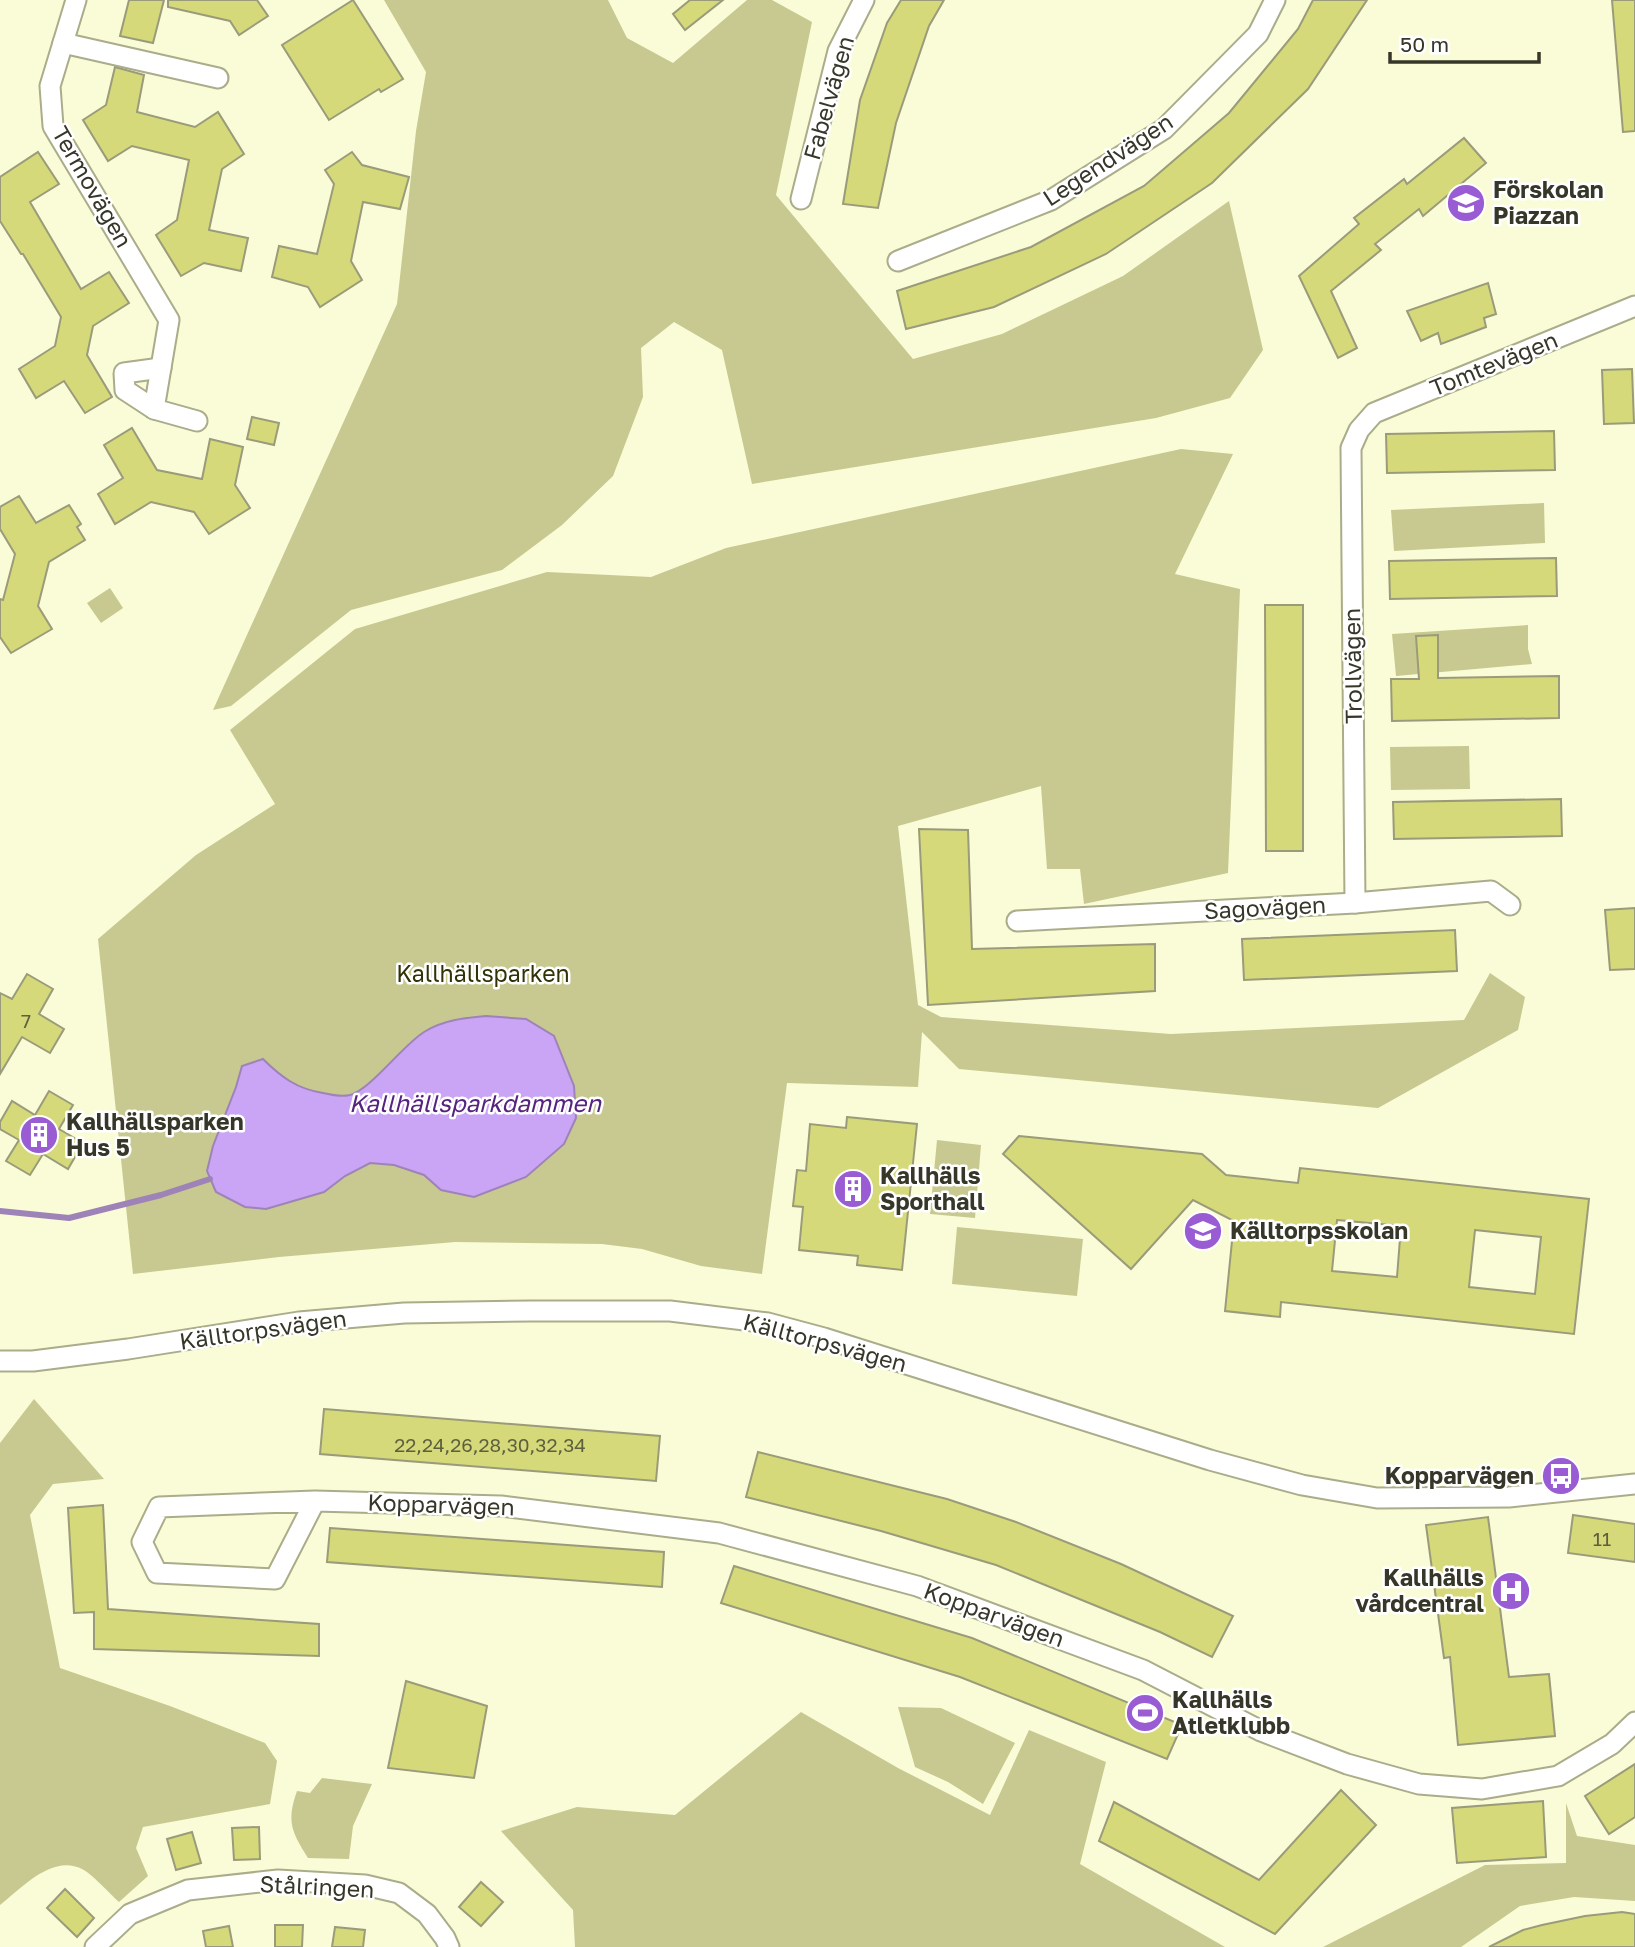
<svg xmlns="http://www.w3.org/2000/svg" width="1635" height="1947" font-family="'Golos Text',sans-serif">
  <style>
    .green { fill: #c7c990 }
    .water { fill: #caa4f5; stroke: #9e83b8; stroke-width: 2 }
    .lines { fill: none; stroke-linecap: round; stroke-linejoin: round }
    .stream { stroke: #9e83b8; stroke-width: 6 }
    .building { fill: #d6d979; stroke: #9a9b7a; stroke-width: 2; fill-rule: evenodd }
    .minor-casing { stroke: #aaac8a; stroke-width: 23 }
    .minor { stroke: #fff; stroke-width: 19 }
    .labels { text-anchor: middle; stroke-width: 5; stroke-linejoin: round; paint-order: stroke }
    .number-label { font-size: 19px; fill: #5e603d }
    .street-label { font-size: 23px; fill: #363729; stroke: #fff }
    .poi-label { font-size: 23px; font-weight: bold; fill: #363729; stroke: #fff; text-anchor: start }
    .park-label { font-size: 23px; fill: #313208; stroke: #fff }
    .water-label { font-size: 24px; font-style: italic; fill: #562380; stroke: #fff }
  </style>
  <rect width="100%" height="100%" fill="#fafcd7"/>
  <g class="green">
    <polygon points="384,0 608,0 627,38 673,63 747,0 772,0 812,22 776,195 913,359 1002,334 1123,276 1229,201 1263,350 1230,398 1156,418 752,484 722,350 674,322 641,348 643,397 613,476 562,525 502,570 351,610 231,706 213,710 397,304 416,131 426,72"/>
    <polygon points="1181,449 1233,454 1175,574 1240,589 1228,873 1084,904 1080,869 1047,869 1041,786 898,826 918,1005 941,1017 1171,1034 1464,1020 1490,973 1525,997 1518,1030 1378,1108 959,1069 922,1032 918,1087 787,1083 762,1274 701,1266 642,1249 602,1244 455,1242 279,1257 133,1274 98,939 196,855 275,804 230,730 355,629 547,572 651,577 726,548"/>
    <polygon points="1544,503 1545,543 1394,551 1391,510"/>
    <polygon points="110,588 123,608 101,623 87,603"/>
    <polygon points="1528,625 1528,649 1532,664 1396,676 1392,634"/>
    <polygon points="1469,746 1470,789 1391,790 1390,747"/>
    <polygon points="937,1140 981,1145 975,1218 930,1214"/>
    <polygon points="957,1227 1083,1239 1077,1296 952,1284"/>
    <path d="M34,1399L104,1479L53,1484L30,1515L60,1668L170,1706L265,1743L277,1761L270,1804L143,1827L136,1848L148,1876L119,1902C110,1894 91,1873 82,1869C52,1854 22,1888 0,1905V1443Z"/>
    <polygon points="898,1707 941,1708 1015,1743 983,1804 948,1782 915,1767"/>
    <polygon points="801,1712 898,1768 990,1815 1029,1730 1106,1762 1080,1864 1225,1947 575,1947 573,1910 501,1831 577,1807 675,1815"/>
    <path d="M322,1778L372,1784L353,1826L349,1859L308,1858C292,1832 286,1822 297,1791L310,1793Z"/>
    <polygon points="1566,1803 1577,1836 1635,1845 1635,1901 1574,1897 1520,1906 1461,1947 1323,1947 1485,1865 1566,1863"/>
  </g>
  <path class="water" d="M486,1016L526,1019L554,1036L574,1086L576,1118L564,1144L526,1177L474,1197L441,1190L424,1175L394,1165L370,1163L345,1176L324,1192L266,1209L245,1207L216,1192L207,1171L213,1146L236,1087L242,1066L263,1059C281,1077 297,1089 323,1093C332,1095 340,1097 350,1095C370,1090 403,1045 424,1032C443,1020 464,1018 486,1016Z"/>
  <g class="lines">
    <polyline class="stream" points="0,1211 69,1218 161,1195 210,1179"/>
  </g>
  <g class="building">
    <polygon points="129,0 164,0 153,43 120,36"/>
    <polygon points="168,0 257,0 268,16 239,35 230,21 168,7"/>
    <polygon points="353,0 403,79 381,92 379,89 329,120 282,45"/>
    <polygon points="690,0 723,0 685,30 673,14"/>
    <polygon points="901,0 944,0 929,26 896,123 878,208 843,204 860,100 887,23"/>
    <polygon points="1313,0 1367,0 1308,89 1212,183 1106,254 994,307 906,329 897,291 1031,247 1144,186 1229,113 1298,29"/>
    <polygon points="1612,0 1635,0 1635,131 1623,132"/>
    <polygon points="115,67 144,75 137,112 195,127 218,112 244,154 222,169 209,230 248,238 241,271 204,263 181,276 156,235 177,220 189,160 132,146 108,161 83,120 106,105"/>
    <polygon points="1464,138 1486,163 1423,216 1419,209 1375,244 1381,250 1331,291 1357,348 1338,358 1299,276 1359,224 1354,218 1404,179 1407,184"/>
    <polygon points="38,152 59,184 30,202 81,289 109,272 129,303 93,326 87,355 112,397 85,413 64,381 36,398 19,369 55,346 61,317 23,254 21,254 0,221 0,177"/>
    <polygon points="352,152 362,165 409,177 400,209 363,202 351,261 362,280 320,307 308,287 272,277 279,246 317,254 334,184 325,170"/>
    <polygon points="1488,283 1496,314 1484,318 1486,327 1441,344 1438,333 1421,341 1407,311"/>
    <polygon points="1632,369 1634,423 1604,424 1602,370"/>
    <polygon points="252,417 279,423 274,445 247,439"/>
    <polygon points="132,428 157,470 202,479 210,439 243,447 235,485 250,508 209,534 194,512 151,502 115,524 98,494 123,478 104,445"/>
    <polygon points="1554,431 1555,470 1387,473 1386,434"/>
    <polygon points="19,496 36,523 69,505 81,524 77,527 85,540 49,562 38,606 52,629 11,653 0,637 0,599 3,600 15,554 0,529 0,507"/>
    <polygon points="1556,558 1557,596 1390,599 1389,561"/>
    <polygon points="1265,605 1303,605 1303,851 1266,851"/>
    <polygon points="1438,635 1438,678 1559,676 1559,718 1392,721 1391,679 1419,679 1416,636"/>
    <polygon points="1561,799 1562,836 1394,839 1393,802"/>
    <polygon points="919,829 968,830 972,949 1155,944 1155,991 928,1005"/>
    <polygon points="1635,908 1635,969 1610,970 1605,910"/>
    <polygon points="1455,930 1457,971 1244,980 1242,939"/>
    <polygon points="27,974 53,989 39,1014 64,1029 50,1053 22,1037 0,1074 0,993 12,999"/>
    <polygon points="49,1091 73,1105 59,1129 83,1143 68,1169 43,1154 30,1175 6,1161 19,1140 0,1129 0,1122 12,1101 35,1115"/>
    <polygon points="847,1117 917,1124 902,1270 857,1265 858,1256 799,1250 803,1207 793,1206 797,1170 806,1171 810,1124 846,1128"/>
    <path d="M1019,1136L1202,1154L1226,1175L1298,1183L1300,1168L1589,1199L1574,1334L1281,1302L1280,1317L1225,1311L1234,1221L1193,1200L1131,1269L1003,1154ZM1337,1220L1401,1226L1397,1277L1332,1271ZM1475,1230L1541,1237L1535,1294L1469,1287Z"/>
    <polygon points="324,1409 660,1436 656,1481 320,1454"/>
    <polygon points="758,1452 947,1499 1016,1522 1121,1564 1233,1616 1212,1657 1160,1632 996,1565 881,1531 746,1497"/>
    <polygon points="103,1505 108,1609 319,1624 319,1656 94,1649 94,1612 74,1613 68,1508"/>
    <polygon points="1573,1515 1635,1524 1635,1562 1568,1553"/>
    <polygon points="1488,1517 1509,1677 1549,1674 1555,1736 1458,1745 1450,1657 1444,1658 1426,1525"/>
    <polygon points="330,1528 664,1552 662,1587 327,1562"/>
    <polygon points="734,1566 972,1638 1182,1725 1167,1759 960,1677 721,1603"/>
    <polygon points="406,1681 487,1706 474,1778 388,1768"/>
    <polygon points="1635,1764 1635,1817 1609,1834 1585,1796"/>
    <polygon points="1341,1790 1376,1825 1275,1934 1099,1841 1114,1802 1259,1880"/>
    <polygon points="1543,1801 1546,1857 1457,1863 1452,1808"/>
    <polygon points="259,1827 260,1859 234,1860 232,1828"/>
    <polygon points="192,1832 201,1863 176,1870 167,1839"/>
    <polygon points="481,1882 503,1902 481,1926 459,1907"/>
    <polygon points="65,1889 94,1918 77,1937 47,1908"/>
    <polygon points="1622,1912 1635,1914 1635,1947 1489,1947 1523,1930 1542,1925 1585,1916"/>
    <polygon points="275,1925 303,1925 302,1947 275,1947"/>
    <polygon points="229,1926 233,1947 206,1947 203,1931"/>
    <polygon points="335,1927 365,1930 363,1947 332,1947"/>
  </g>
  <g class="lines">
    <g class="minor-casing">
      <g id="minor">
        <polyline points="76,0 50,86 53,126 169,320 154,409 197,421"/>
        <polyline points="63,43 218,78"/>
        <polyline points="801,199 838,51 864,0"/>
        <polyline points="898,261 1051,200 1164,129 1258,34 1275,0"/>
        <polyline points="154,409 125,390 124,373 161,368"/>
        <polyline points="1355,903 1351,448 1359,430 1374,413 1635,306"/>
        <polyline points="1017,921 1355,903 1491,891 1510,905"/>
        <polyline points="0,1361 33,1361 128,1349 299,1322 404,1313 531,1311 670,1311 768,1323 824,1338 1210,1460 1302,1485 1377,1498 1509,1497 1635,1484"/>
        <polyline points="315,1501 275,1579 157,1573 142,1542 159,1507 315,1501 501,1506 719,1533 917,1586 1143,1670 1261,1731 1347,1764 1419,1784 1482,1789 1558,1776 1612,1744 1635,1722"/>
        <polyline points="95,1947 130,1914 188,1890 278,1880 365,1885 399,1893 427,1914 445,1938 449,1947"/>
      </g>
    </g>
    <use href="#minor" class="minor"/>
  </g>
  <defs>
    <g id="school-disc" transform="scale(2.0125)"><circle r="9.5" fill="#995cd3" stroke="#fff"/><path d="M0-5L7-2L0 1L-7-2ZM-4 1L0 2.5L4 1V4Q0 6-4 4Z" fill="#fff"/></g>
    <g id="building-disc" transform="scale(2.0125)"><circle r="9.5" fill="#995cd3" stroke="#fff"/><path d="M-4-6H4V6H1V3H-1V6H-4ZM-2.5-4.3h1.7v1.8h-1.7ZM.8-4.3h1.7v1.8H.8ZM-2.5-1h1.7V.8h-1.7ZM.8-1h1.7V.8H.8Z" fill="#fff"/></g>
    <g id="bus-disc" transform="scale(2.0125)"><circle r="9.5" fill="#995cd3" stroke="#fff"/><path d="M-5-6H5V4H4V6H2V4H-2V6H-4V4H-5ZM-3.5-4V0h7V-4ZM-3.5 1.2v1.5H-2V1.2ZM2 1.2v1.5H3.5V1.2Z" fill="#fff"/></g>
    <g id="hospital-disc" transform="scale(2.0125)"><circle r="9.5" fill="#995cd3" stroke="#fff"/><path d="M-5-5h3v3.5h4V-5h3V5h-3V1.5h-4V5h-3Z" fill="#fff"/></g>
    <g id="stadium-disc" transform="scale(2.0125)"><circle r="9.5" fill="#995cd3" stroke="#fff"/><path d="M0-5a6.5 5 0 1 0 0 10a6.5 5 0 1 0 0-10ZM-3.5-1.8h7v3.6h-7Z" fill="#fff"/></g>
  </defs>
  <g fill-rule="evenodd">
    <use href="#school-disc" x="1466" y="203"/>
    <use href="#building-disc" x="39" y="1135"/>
    <use href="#building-disc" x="853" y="1189"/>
    <use href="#school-disc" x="1203" y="1231"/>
    <use href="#bus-disc" x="1561" y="1476"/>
    <use href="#hospital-disc" x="1511" y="1591"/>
    <use href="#stadium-disc" x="1145" y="1713"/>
  </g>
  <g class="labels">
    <g class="number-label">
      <text x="26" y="1028">7</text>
      <text x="490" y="1452">22,24,26,28,30,32,34</text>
      <text x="1602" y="1546">11</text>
    </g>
    <g class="street-label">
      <text transform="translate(829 98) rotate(-74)" y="8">Fabelvägen</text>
      <text transform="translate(1108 160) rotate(-33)" y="8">Legendvägen</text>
      <text transform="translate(92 187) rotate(60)" y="8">Termovägen</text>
      <text transform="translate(1494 364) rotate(-22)" y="8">Tomtevägen</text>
      <text transform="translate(1353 666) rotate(-91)" y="8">Trollvägen</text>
      <text transform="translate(1265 908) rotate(-3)" y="8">Sagovägen</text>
      <text transform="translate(263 1330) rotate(-8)" y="8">Källtorpsvägen</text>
      <text transform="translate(825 1343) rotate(15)" y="8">Källtorpsvägen</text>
      <text transform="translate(441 1505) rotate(2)" y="8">Kopparvägen</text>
      <text transform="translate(994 1615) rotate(20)" y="8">Kopparvägen</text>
      <text transform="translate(317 1887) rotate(3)" y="8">Stålringen</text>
    </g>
    <g class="poi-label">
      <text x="1493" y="198">Förskolan<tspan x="1493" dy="26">Piazzan</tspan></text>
      <text x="66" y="1130">Kallhällsparken<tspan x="66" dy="26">Hus 5</tspan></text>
      <text x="880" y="1184">Kallhälls<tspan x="880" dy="26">Sporthall</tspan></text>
      <text x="1230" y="1239">Källtorpsskolan</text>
      <text x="1534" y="1484" text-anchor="end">Kopparvägen</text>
      <text x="1484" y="1586" text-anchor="end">Kallhälls<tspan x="1484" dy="26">vårdcentral</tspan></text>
      <text x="1172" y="1708">Kallhälls<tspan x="1172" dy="26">Atletklubb</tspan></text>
    </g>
    <g class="park-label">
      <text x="483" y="982">Kallhällsparken</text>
    </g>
    <g class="water-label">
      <text x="475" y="1112">Kallhällsparkdammen</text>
    </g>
  </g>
  <path d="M1390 52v10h149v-10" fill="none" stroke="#363729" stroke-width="3.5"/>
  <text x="1400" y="52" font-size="21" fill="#363729" stroke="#ffffff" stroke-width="5" paint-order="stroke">50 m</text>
</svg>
